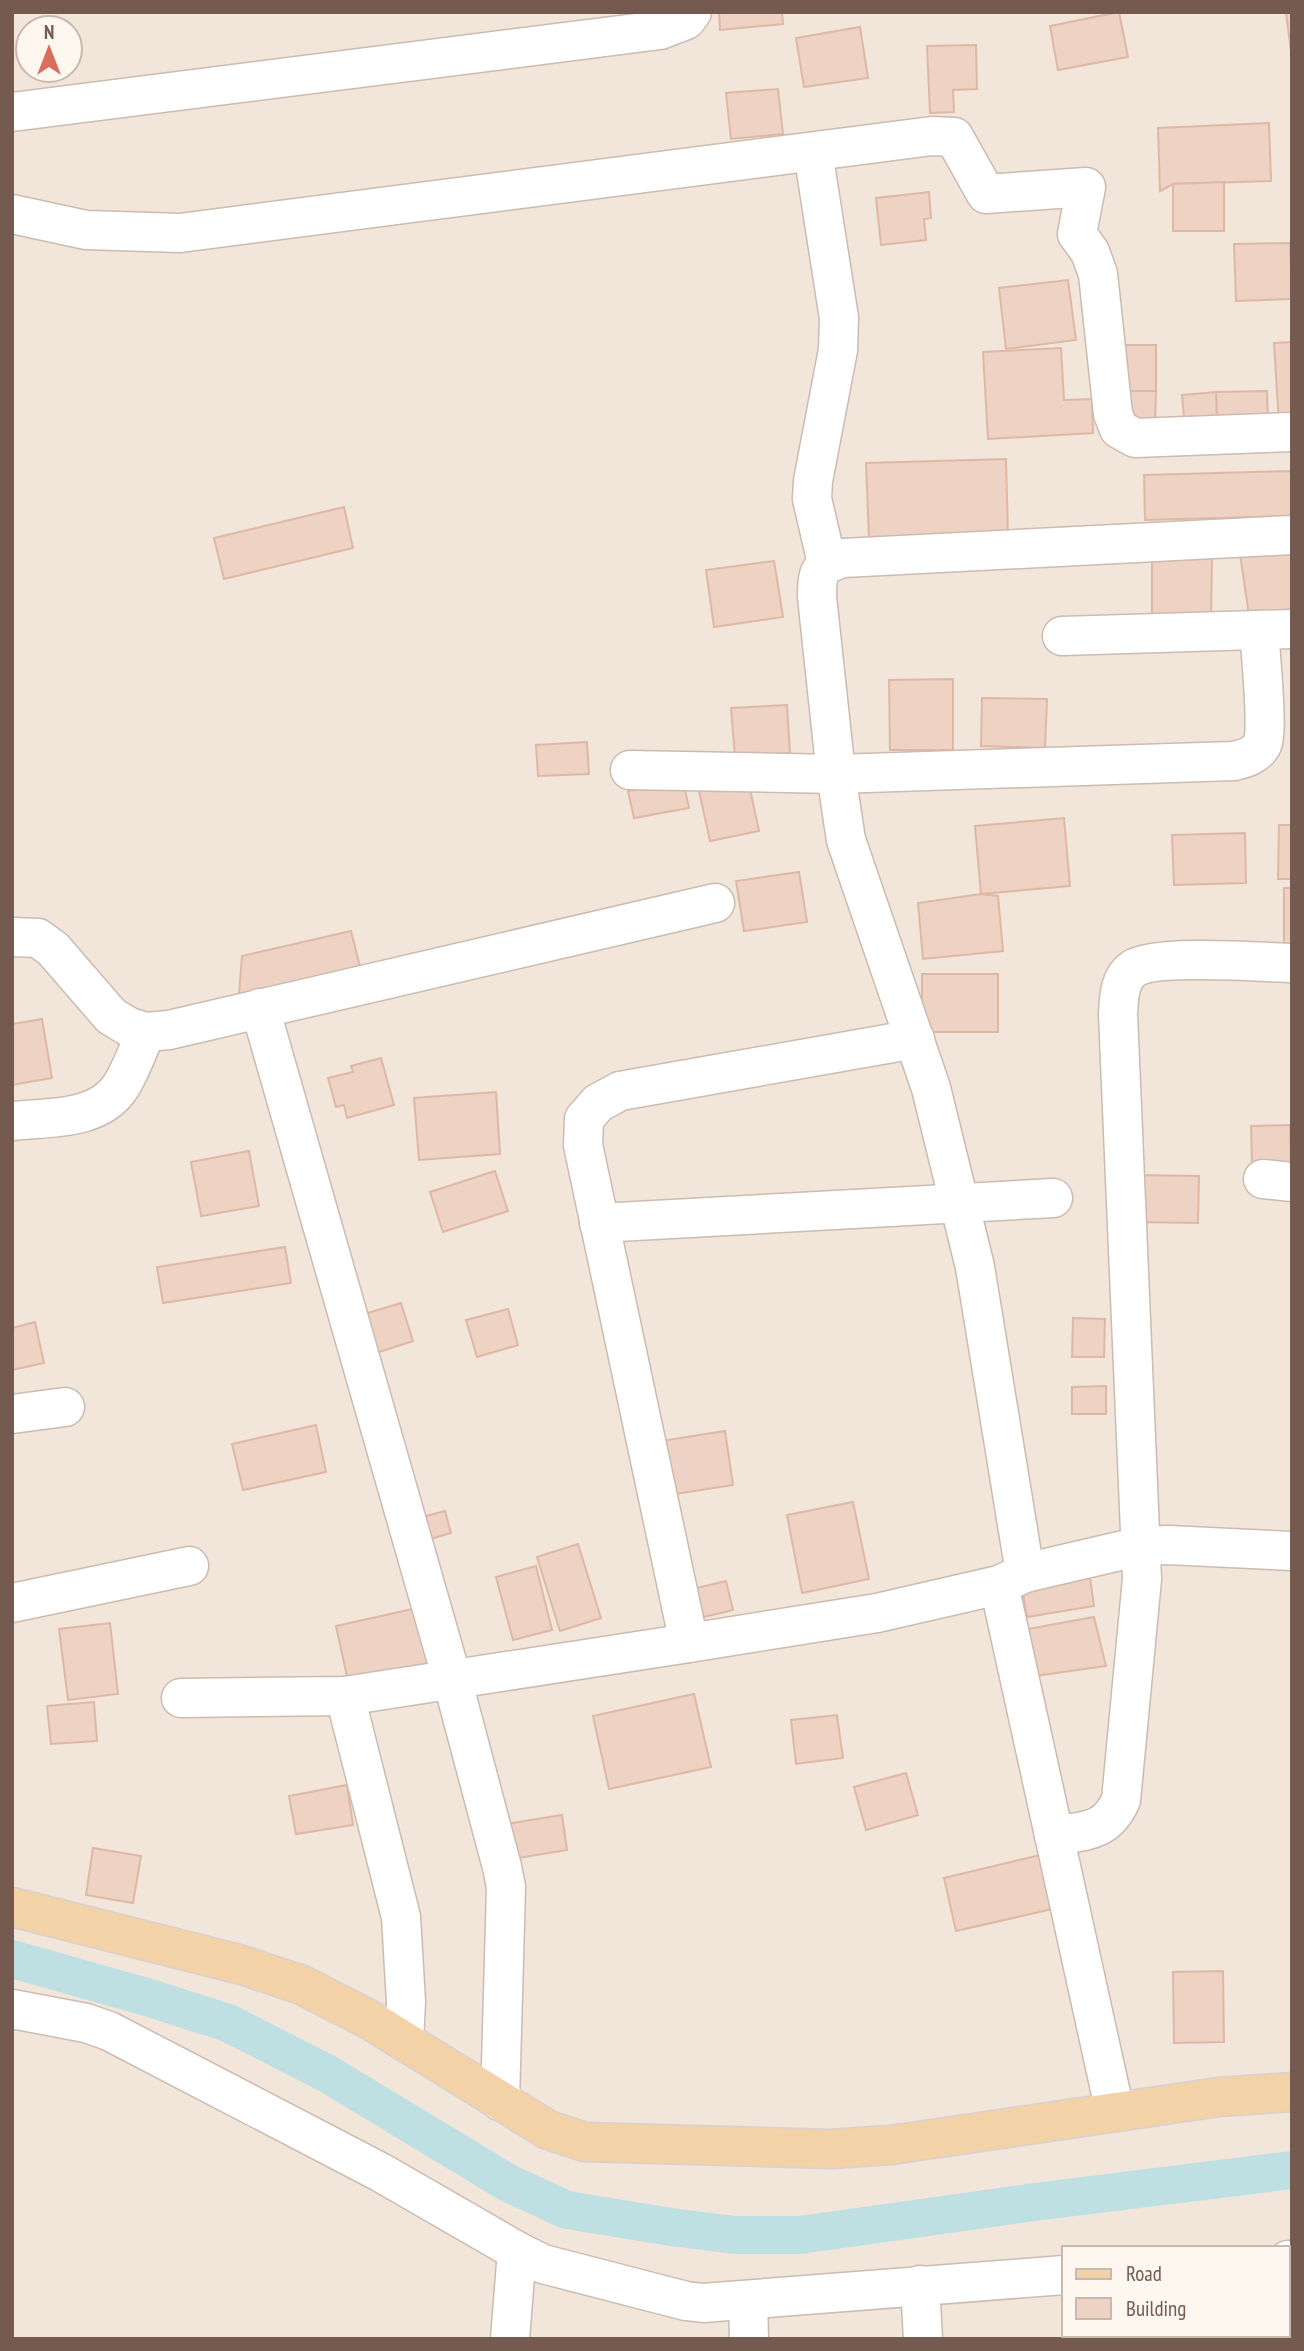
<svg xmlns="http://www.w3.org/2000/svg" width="1304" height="2351" font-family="'PT Sans Narrow',sans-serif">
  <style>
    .residential { fill: #f2e5d9; fill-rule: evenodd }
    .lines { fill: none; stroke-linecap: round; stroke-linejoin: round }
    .canal { stroke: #bfe0e3; stroke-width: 38 }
    .building { fill: #eed2c3; stroke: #dfb8a5; stroke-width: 2 }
    .minor-casing { stroke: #ccbbb0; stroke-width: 41 }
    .major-casing { stroke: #d8d1ce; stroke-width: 41 }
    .minor { stroke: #fff; stroke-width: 38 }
    .major { stroke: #f3d2a8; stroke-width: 38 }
  </style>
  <rect width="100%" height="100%" fill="#fbf3ea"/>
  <path class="residential" d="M12,12H1292V2339H12ZM28,28H70V70H28ZM1064,2248H1288V2335H1064Z"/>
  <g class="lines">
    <polyline class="canal" points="12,1959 150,1998 228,2023 328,2074 508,2183 567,2210 671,2227 735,2235 800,2235 1042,2201 1292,2170"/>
  </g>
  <g class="building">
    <polygon points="719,12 782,12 783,24 720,30"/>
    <polygon points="1119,12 1128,57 1058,70 1050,26"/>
    <polygon points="1286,12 1292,12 1292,60"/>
    <polygon points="860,27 868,78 804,87 796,38"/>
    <polygon points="976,45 977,89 953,90 954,112 930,113 927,46"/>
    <polygon points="778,89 783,134 731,139 726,93"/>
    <polygon points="1269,123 1271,181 1173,184 1160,191 1158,128"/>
    <polygon points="1224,182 1224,231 1173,231 1173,184"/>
    <polygon points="929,192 931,218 924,219 926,240 881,245 876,198"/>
    <polygon points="1290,243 1292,299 1236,301 1234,244"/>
    <polygon points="1068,280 1076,340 1006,349 999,288"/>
    <polygon points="1292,342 1292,424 1279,424 1274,343"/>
    <rect x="1124" y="345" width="32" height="46"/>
    <polygon points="1061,348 1064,400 1092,399 1093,433 988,439 983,352"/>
    <polygon points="1124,391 1156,391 1155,424 1123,423"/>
    <polygon points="1267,391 1268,424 1217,426 1216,392"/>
    <polygon points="1216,392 1217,426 1185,428 1182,395"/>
    <polygon points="1006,459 1008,536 869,539 866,463"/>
    <polygon points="1292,471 1292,516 1145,520 1144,475"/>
    <polygon points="344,507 353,548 224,579 214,538"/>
    <polygon points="1292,546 1292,616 1250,622 1240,554"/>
    <polygon points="1152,554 1212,554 1211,622 1152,622"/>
    <polygon points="774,561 783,617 714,627 706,570"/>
    <polygon points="953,679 953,750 890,750 889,680"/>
    <polygon points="982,698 1047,699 1045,748 981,746"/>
    <polygon points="787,705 790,753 735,757 731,708"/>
    <polygon points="587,742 589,774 538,776 536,745"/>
    <polygon points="748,780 759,831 710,841 699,791"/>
    <polygon points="683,781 689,808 634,818 628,791"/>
    <polygon points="1064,818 1070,886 981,894 975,826"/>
    <polygon points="1279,825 1292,825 1292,879 1278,879"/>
    <polygon points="1245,833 1246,883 1174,885 1172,835"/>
    <polygon points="799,872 807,922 744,931 736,881"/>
    <polygon points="1284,888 1292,888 1292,950 1284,949"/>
    <polygon points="981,894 998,896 1003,951 923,959 918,903"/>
    <polygon points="351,931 360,967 239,995 242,956"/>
    <rect x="922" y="974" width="76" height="58"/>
    <polygon points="42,1019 52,1078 12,1085 12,1024"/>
    <polygon points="381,1058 394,1105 347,1118 344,1105 336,1107 328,1078 353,1072 351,1066"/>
    <polygon points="496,1092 500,1154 419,1160 414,1098"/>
    <polygon points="1290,1125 1291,1164 1252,1164 1251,1126"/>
    <polygon points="249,1151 259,1206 201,1216 191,1162"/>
    <polygon points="495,1171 508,1211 443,1232 430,1192"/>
    <polygon points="1132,1175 1199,1176 1198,1223 1131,1222"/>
    <polygon points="285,1247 291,1283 163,1303 157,1267"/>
    <polygon points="401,1303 413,1341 373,1354 361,1315"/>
    <polygon points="508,1309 518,1345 477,1357 466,1320"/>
    <polygon points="1073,1318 1105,1319 1104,1357 1072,1357"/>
    <polygon points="35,1322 44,1363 12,1370 12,1328"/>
    <polygon points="1106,1386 1106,1414 1072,1414 1072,1387"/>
    <polygon points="316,1425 326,1472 243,1490 232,1444"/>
    <polygon points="725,1431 733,1485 669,1495 661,1441"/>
    <polygon points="853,1502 869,1579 802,1593 787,1515"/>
    <polygon points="445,1511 451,1533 410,1545 404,1522"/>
    <polygon points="578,1544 601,1618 560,1631 537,1557"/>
    <polygon points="536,1566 552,1630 513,1640 496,1577"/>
    <polygon points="1089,1571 1094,1606 1027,1617 1021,1582"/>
    <polygon points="726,1581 733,1610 687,1621 680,1592"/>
    <polygon points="417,1608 429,1664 348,1681 336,1626"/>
    <polygon points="1094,1617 1106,1666 1035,1676 1028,1629"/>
    <polygon points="110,1623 118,1694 68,1700 59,1629"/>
    <polygon points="694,1694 711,1767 609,1789 593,1716"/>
    <polygon points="94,1702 97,1741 51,1744 47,1706"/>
    <polygon points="837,1715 843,1758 796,1764 791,1720"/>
    <polygon points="906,1773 918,1815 866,1830 854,1787"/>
    <polygon points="347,1785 353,1825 296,1834 289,1796"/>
    <polygon points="562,1815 567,1850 506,1860 501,1825"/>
    <polygon points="93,1848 141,1856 133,1903 86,1895"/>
    <polygon points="1044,1854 1057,1908 956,1931 944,1878"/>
    <polygon points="1223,1971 1224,2042 1174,2043 1173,1972"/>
  </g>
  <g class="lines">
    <g class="minor-casing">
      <g id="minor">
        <polyline points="12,112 660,30 686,20 692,12"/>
        <polyline points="813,152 839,318 838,350 813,481 812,499 827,563"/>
        <polyline points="12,214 86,230 180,233 932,136 954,137 986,194 1086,187 1077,234 1090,252 1098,274 1113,414 1119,429 1135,438 1292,432"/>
        <polyline points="1062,636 1292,629"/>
        <path d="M630,770L836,774L1234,761C1246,758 1255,756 1262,745C1269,733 1260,649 1259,630"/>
        <polyline points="12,937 38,938 53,949 111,1016 129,1027 146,1032 169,1030 715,903"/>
        <polyline points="260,1008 452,1679 502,1867 506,1887 500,2101"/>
        <path d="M12,1121C49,1117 99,1121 121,1086C131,1070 138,1050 146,1032"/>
        <polyline points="1263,1179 1292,1182"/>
        <polyline points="599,1223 1053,1198"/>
        <polyline points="12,1414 65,1407"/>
        <path d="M1025,1573L975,1267L931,1088L846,840L836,774L817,597C817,572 819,565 843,558L1292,535"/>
        <polyline points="999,1585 1115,2112"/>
        <polyline points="12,1603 189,1566"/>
        <polyline points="689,1643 583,1145 584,1119 598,1103 620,1091 915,1039"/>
        <polyline points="345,1696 401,1917 406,2002 404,2041"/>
        <polyline points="181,1698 345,1696 689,1643 877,1613 999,1585 1025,1573 1141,1546 1168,1545 1292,1551"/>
        <path d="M1054,1836C1086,1830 1106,1833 1121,1800L1142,1579L1118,1014C1119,998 1119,979 1133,969C1154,954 1261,962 1292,963"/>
        <polyline points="12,2009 86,2023 109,2031 380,2172 517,2251 543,2264 686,2301 703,2303 1064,2275"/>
        <polyline points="1288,2260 1292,2260"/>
        <polyline points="920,2285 923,2339"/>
        <polyline points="748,2300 749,2339"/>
        <polyline points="510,2339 517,2251"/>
      </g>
    </g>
    <g class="major-casing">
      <polyline id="major" points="12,1907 242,1965 302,1985 370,2020 548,2130 585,2142 830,2149 891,2145 1219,2097 1292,2092"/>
    </g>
    <use href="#minor" class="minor"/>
    <use href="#major" class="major"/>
  </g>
  <rect width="1304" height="2351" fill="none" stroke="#745a4f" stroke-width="28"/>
  <rect x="1062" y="2246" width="228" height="91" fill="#fef7f0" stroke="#c7b8b0" stroke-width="2"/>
  <rect x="1076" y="2269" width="35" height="10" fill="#f3d2a8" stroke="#c7b8b0" stroke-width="2"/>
  <text x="1126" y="2281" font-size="21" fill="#745a4f">Road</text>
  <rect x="1076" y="2298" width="35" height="21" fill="#eed2c3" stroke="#c7b8b0" stroke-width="2"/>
  <text x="1126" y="2316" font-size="21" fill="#745a4f">Building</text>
  <g transform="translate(49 49)"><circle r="33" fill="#fef7f0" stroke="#c7b8b0" stroke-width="2"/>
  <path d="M0-5L12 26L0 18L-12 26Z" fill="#da6e5a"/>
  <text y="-10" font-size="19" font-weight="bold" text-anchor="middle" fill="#745a4f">N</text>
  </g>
</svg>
